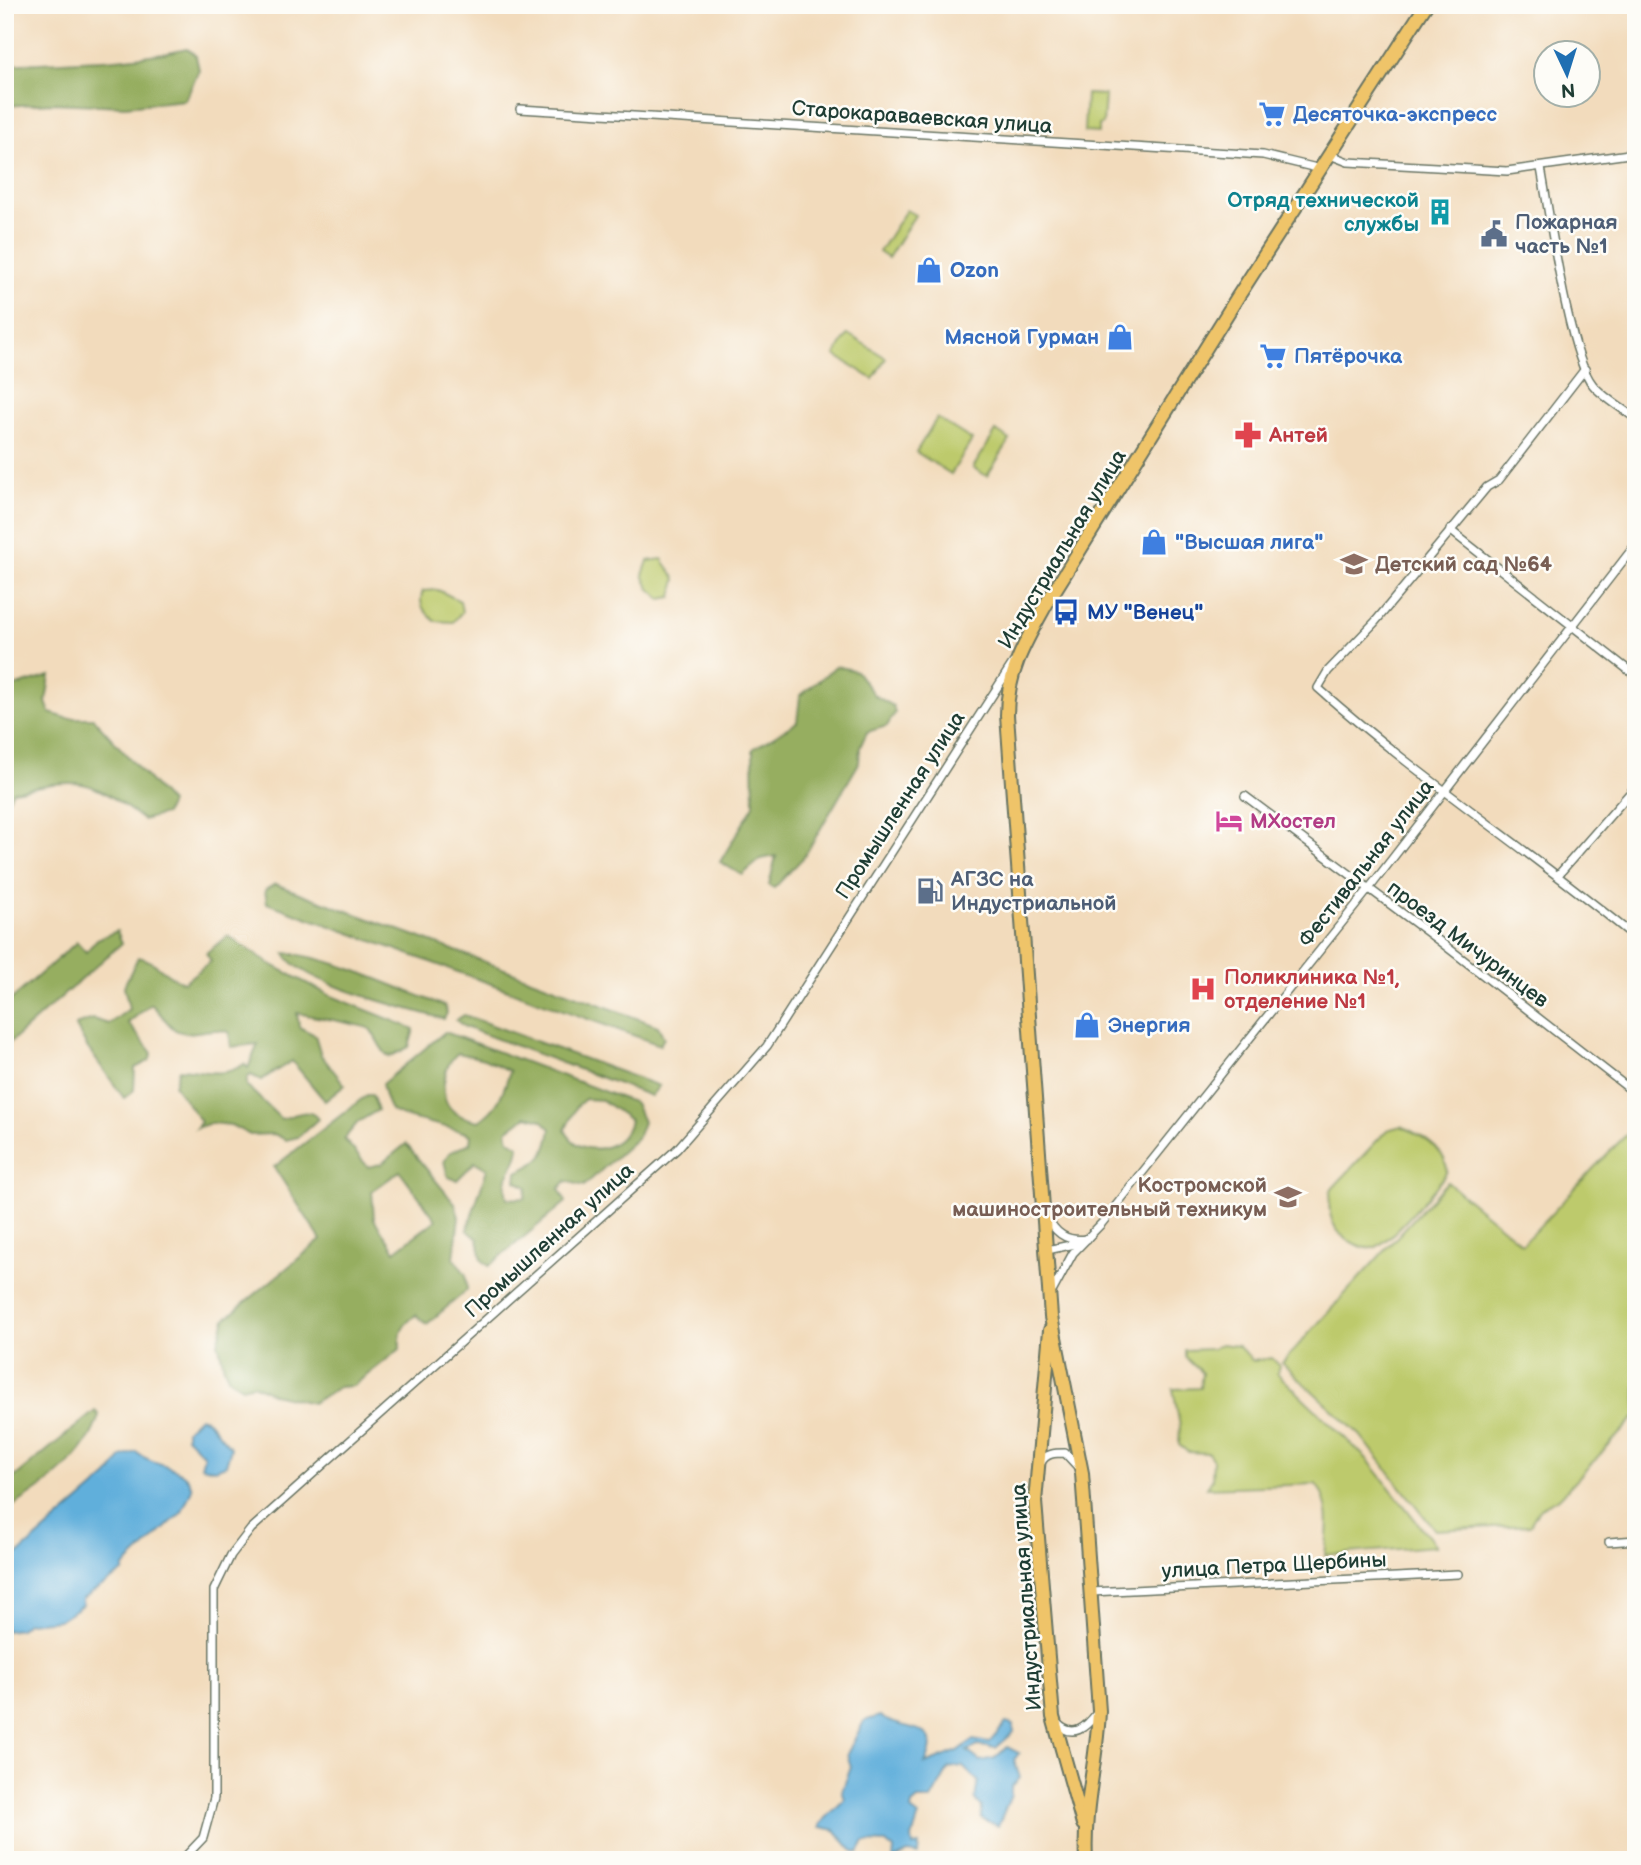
<svg xmlns="http://www.w3.org/2000/svg" width="1641" height="1865" font-family="'Balsamiq Sans',sans-serif">
  <style>
    .green { fill: #bdca6c; stroke: #6e8450; stroke-width: 2 }
    .forest { fill: #96ae60; stroke: #5a764a; stroke-width: 2; fill-rule: evenodd }
    .water { fill: #61afdb; stroke: #407688; stroke-width: 2 }
    .lines { fill: none; stroke-linecap: round; stroke-linejoin: round }
    .minor-casing { stroke: #697464; stroke-width: 10 }
    .trunk-casing { stroke: #697464; stroke-width: 16 }
    .minor { stroke: #fff; stroke-width: 7 }
    .trunk { stroke: #efc469; stroke-width: 12 }
    .labels { text-anchor: middle; stroke-width: 5; stroke-linejoin: round; paint-order: stroke }
    .shop-label { font-size: 21px; font-weight: bold; fill: #366cbe; stroke: #fdfcf7; text-anchor: start }
    .street-label { font-size: 21px; fill: #1f3d34; stroke: #fdfcf7 }
    .culture-label { font-size: 21px; font-weight: bold; fill: #0d838f; stroke: #fdfcf7; text-anchor: end }
    .service-label { font-size: 21px; font-weight: bold; fill: #4e5e75; stroke: #fdfcf7; text-anchor: start }
    .health-label { font-size: 21px; font-weight: bold; fill: #be3a42; stroke: #fdfcf7; text-anchor: start }
    .education-label { font-size: 21px; font-weight: bold; fill: #785e54; stroke: #fdfcf7; text-anchor: start }
    .transit-label { font-size: 21px; font-weight: bold; fill: #164399; stroke: #fdfcf7; text-anchor: start }
    .hotel-label { font-size: 21px; font-weight: bold; fill: #b23c85; stroke: #fdfcf7; text-anchor: start }
  </style>
  <rect width="100%" height="100%" fill="#fdfcf7"/>
  <filter id="ink" filterUnits="userSpaceOnUse"><feTurbulence type="fractalNoise" baseFrequency=".0143" numOctaves="2"/><feDisplacementMap in="SourceGraphic" scale="14" xChannelSelector="R" yChannelSelector="G"/><feConvolveMatrix kernelMatrix="1 2 1 2 8 2 1 2 1" color-interpolation-filters="sRGB"/></filter>
  <filter id="wash" filterUnits="userSpaceOnUse"><feTurbulence type="fractalNoise" baseFrequency=".00686" numOctaves="4" result="noise"/><feDisplacementMap in="SourceGraphic" scale="28" xChannelSelector="R" yChannelSelector="G"/><feGaussianBlur stdDeviation="1.57" result="paint"/><feColorMatrix in="noise" values="0 0 0 0 0 0 0 0 0 0 0 0 0 0 0 0 0 1.4 0 .05"/><feComposite in="paint" operator="in"/></filter>
  <g filter="url(#wash)">
    <rect width="100%" height="100%" fill="#f2dbbc"/>
    <g class="green">
      <polygon points="1086,94 1105,95 1103,124 1099,125 1099,133 1084,132"/>
      <polygon points="906,210 915,215 888,258 879,252"/>
      <polygon points="848,334 886,358 873,379 835,355"/>
      <polygon points="937,418 972,440 951,474 916,452"/>
      <polygon points="996,431 1010,440 987,476 973,468"/>
      <polygon points="662,559 676,579 672,597 661,599 649,588 643,575 648,561"/>
      <path d="M438,590L460,601L462,612L453,622L435,621C425,612 417,605 423,591Z"/>
      <path d="M1401,1126C1419,1134 1447,1149 1447,1171C1439,1186 1391,1240 1376,1247C1369,1250 1362,1247 1355,1244C1332,1234 1326,1213 1331,1190L1387,1130Z"/>
      <path d="M1636,1126V1416L1560,1497L1539,1509L1530,1525L1435,1530L1360,1435L1282,1363L1447,1182L1522,1244C1561,1206 1595,1163 1636,1126Z"/>
      <path d="M1221,1344L1238,1346L1253,1361L1272,1358L1279,1365L1277,1373L1367,1459L1436,1546L1325,1555C1328,1530 1332,1505 1316,1484L1207,1488L1212,1480L1213,1460L1208,1453L1188,1452L1179,1445L1180,1426L1173,1389L1200,1388L1202,1373L1185,1357V1350L1212,1349Z"/>
    </g>
    <g class="forest">
      <path d="M187,48L196,56L199,70L185,100L125,106L52,103L5,106V65C68,60 126,63 187,48Z"/>
      <polygon points="836,666 856,671 874,695 893,706 895,713 887,726 867,732 860,747 859,763 804,857 774,888 769,885 776,856 761,859 742,875 720,862 754,805 753,749 797,722 800,696"/>
      <path d="M50,676L46,702L50,713L66,718H93L170,803L165,814L143,820C87,776 81,778 13,791L5,805V697L13,687Z"/>
      <polygon points="275,884 658,1026 664,1038 660,1045 267,903 265,890"/>
      <polygon points="117,931 122,943 5,1047 5,1005 77,942 86,952 97,939"/>
      <path d="M228,936L270,964L329,995L414,1029L409,1047L389,1057C379,1048 377,1038 370,1029C366,1025 309,1016 297,1013L299,1027L315,1035L321,1055L345,1085L325,1101L292,1061L261,1080L251,1075L247,1078V1086L281,1119C294,1116 309,1106 318,1119L298,1137L286,1140L274,1134L250,1135L231,1125L211,1123L196,1128L201,1122L174,1085L179,1069C202,1070 223,1079 244,1064L248,1068L258,1044L231,1047L229,1032C210,1025 188,1039 174,1029C166,1022 159,1011 151,1004L128,1023L152,1053L149,1061L135,1068L134,1090L124,1098L87,1047L75,1025L93,1019L109,1024L129,1009L124,986L138,957C157,960 165,977 184,982L211,961L206,953Z"/>
      <path d="M285,953C333,957 399,989 445,1006L447,1013L444,1019C411,1009 297,983 285,953Z"/>
      <polygon points="464,1015 659,1086 651,1096 465,1027 456,1020"/>
      <path d="M445,1032L635,1103L643,1122L637,1138L584,1186L566,1181L559,1189L566,1202L489,1266L482,1260L478,1239L467,1230L487,1169L475,1162L457,1180L448,1177L444,1161L449,1153L470,1143L471,1135C453,1126 397,1118 391,1110C386,1103 384,1092 382,1084ZM458,1053L484,1059L510,1071C502,1095 500,1106 479,1121C455,1117 441,1107 444,1082C446,1070 448,1061 458,1053ZM585,1099L602,1100L630,1120C624,1152 579,1160 565,1130L577,1106ZM527,1116L542,1120L551,1129C547,1156 541,1162 517,1172L516,1181L527,1187L525,1198L507,1199C501,1170 518,1169 519,1146L509,1140L507,1130Z"/>
      <path d="M367,1095H372L378,1110L358,1122L344,1139L368,1167L381,1164L406,1144L455,1204L459,1217L454,1258L466,1275L467,1290L427,1324L416,1315C402,1325 399,1332 400,1349L353,1386L339,1387L312,1403L273,1394L253,1384L242,1387L229,1379L224,1367L218,1342L225,1319L321,1240L274,1167ZM400,1171L436,1220L395,1251L374,1219L372,1191Z"/>
      <path d="M95,1411L99,1415C88,1458 41,1489 5,1511V1485Z"/>
    </g>
    <g class="water">
      <polygon points="199,1417 206,1419 231,1448 226,1465 215,1469 201,1466 204,1455 186,1437 186,1430"/>
      <path d="M136,1452C152,1467 187,1463 192,1489L182,1512L124,1567L123,1572L82,1599V1605L59,1620L27,1623L20,1629L5,1631V1569L17,1555L108,1476L122,1457Z"/>
      <path d="M880,1716C897,1732 948,1720 925,1764L958,1751L973,1740L989,1743L1006,1723L1013,1725L1014,1732L996,1748L978,1746L967,1751L980,1761L995,1758L1007,1747L1019,1753L1014,1760L1020,1778L1011,1787V1795L998,1826L981,1818L982,1807L975,1799L978,1781L962,1766L949,1768L931,1800H918L912,1805L911,1810L919,1816L912,1838L913,1846L919,1845L918,1855L908,1853L893,1860L894,1850L886,1843L864,1842L858,1853L852,1850L835,1830L820,1827V1824L845,1799L842,1791L851,1767L847,1754L864,1721Z"/>
    </g>
  </g>
  <g filter="url(#ink)">
    <g class="lines">
      <g class="minor-casing">
        <g id="minor">
          <polyline points="520,109 1263,155 1321,169"/>
          <polyline points="1330,155 1348,162 1507,171 1636,153"/>
          <path d="M1541,168C1549,211 1569,357 1593,385C1604,398 1622,408 1636,419"/>
          <path d="M1585,369L1499,480L1487,487L1375,622L1328,671L1318,688C1419,778 1532,852 1636,938"/>
          <polyline points="1450,530 1636,676"/>
          <polyline points="1245,796 1438,940 1636,1094"/>
          <polyline points="1559,874 1636,786"/>
          <path d="M1047,1216C1055,1234 1067,1242 1087,1239"/>
          <polyline points="1047,1250 1080,1243"/>
          <polyline points="1053,1290 1073,1253 1102,1223 1368,890 1636,544"/>
          <path d="M1041,1463C1046,1453 1055,1453 1065,1453L1078,1467"/>
          <polyline points="1609,1542 1636,1540"/>
          <polyline points="1091,1592 1458,1574"/>
          <path d="M1057,1723C1073,1740 1086,1727 1097,1713"/>
          <polyline points="182,1860 203,1838 214,1798 214,1590 231,1555 251,1529 677,1149 767,1046 1013,663"/>
        </g>
      </g>
      <g class="trunk-casing">
        <g id="trunk">
          <polyline points="1050,1330 1035,1502 1053,1717 1083,1824"/>
          <path d="M1086,1860C1083,1809 1097,1761 1099,1711L1082,1473L1051,1317L1007,715C1007,671 1027,639 1048,601L1237,298L1426,5"/>
        </g>
      </g>
      <use href="#minor" class="minor"/>
      <use href="#trunk" class="trunk"/>
    </g>
  </g>
  <defs>
    <g id="supermarket-bare" transform="scale(2.1)"><path d="M-6-5.5h2.5l.6 2H6L4.5 2H-2.5L-4.4-4H-6ZM-1.5 3.2a1.3 1.3 0 1 0 .1 0ZM3 3.2a1.3 1.3 0 1 0 .1 0Z" fill="#3f7fe0" stroke="#fdfcf7" stroke-width="2.5" paint-order="stroke"/></g>
    <g id="building-bare" transform="scale(2.1)"><path d="M-4-6H4V6H1V3H-1V6H-4ZM-2.5-4.3h1.7v1.8h-1.7ZM.8-4.3h1.7v1.8H.8ZM-2.5-1h1.7V.8h-1.7ZM.8-1h1.7V.8H.8Z" fill="#0f9aa8" stroke="#fdfcf7" stroke-width="2.5" paint-order="stroke"/></g>
    <g id="civic-bare" transform="scale(2.1)"><path d="M-.6-6.5H3V-4.5H.6V-3L4-1V1h2V6H-6V1h2V-1L-.6-3ZM-1.2 2.5V6h2.4V2.5Z" fill="#5c6f8a" stroke="#fdfcf7" stroke-width="2.5" paint-order="stroke"/></g>
    <g id="shop-bare" transform="scale(2.1)"><path d="M-5-2.5h2.3a2.7 3.5 0 0 1 5.4 0H5L5.5 6h-11ZM-1.5-2.5h3a1.5 2.3 0 0 0-3 0Z" fill="#3f7fe0" stroke="#fdfcf7" stroke-width="2.5" paint-order="stroke"/></g>
    <g id="pharmacy-bare" transform="scale(2.1)"><path d="M-2-6h4v4h4v4h-4v4h-4v-4h-4v-4h4Z" fill="#e0444e" stroke="#fdfcf7" stroke-width="2.5" paint-order="stroke"/></g>
    <g id="school-bare" transform="scale(2.1)"><path d="M0-5L7-2L0 1L-7-2ZM-4 1L0 2.5L4 1V4Q0 6-4 4Z" fill="#8d6e63" stroke="#fdfcf7" stroke-width="2.5" paint-order="stroke"/></g>
    <g id="bus-bare" transform="scale(2.1)"><path d="M-5-6H5V4H4V6H2V4H-2V6H-4V4H-5ZM-3.5-4V0h7V-4ZM-3.5 1.2v1.5H-2V1.2ZM2 1.2v1.5H3.5V1.2Z" fill="#1a4fb4" stroke="#fdfcf7" stroke-width="2.5" paint-order="stroke"/></g>
    <g id="hotel-bare" transform="scale(2.1)"><path d="M-6-4.5h1.5V1H6V5H4.5V3h-9V5H-6ZM-4 0a1.8 1.8 0 1 1 3.6 0ZM.5 0V-2.5h3Q6-2.5 6 0Z" fill="#d1479c" stroke="#fdfcf7" stroke-width="2.5" paint-order="stroke"/></g>
    <g id="fuel-bare" transform="scale(2.1)"><path d="M-5.5-6h7V0h2V4h1.3V-2.5L3-4.5l.8-.8L6-3V5H2.5V1h-1V6h-7ZM-4.2-4.7v3.2H.2V-4.7Z" fill="#5c6f8a" stroke="#fdfcf7" stroke-width="2.5" paint-order="stroke"/></g>
    <g id="hospital-bare" transform="scale(2.1)"><path d="M-5-5h3v3.5h4V-5h3V5h-3V1.5h-4V5h-3Z" fill="#e0444e" stroke="#fdfcf7" stroke-width="2.5" paint-order="stroke"/></g>
    <g id="university-bare" transform="scale(2.1)"><path d="M0-5L7-2L0 1L-7-2ZM-4 1L0 2.5L4 1V4Q0 6-4 4Z" fill="#8d6e63" stroke="#fdfcf7" stroke-width="2.5" paint-order="stroke"/></g>
  </defs>
  <g fill-rule="evenodd">
    <use href="#supermarket-bare" x="1272" y="114"/>
    <use href="#building-bare" x="1440" y="212"/>
    <use href="#civic-bare" x="1494" y="234"/>
    <use href="#shop-bare" x="929" y="270"/>
    <use href="#shop-bare" x="1120" y="337"/>
    <use href="#supermarket-bare" x="1273" y="356"/>
    <use href="#pharmacy-bare" x="1248" y="435"/>
    <use href="#shop-bare" x="1154" y="542"/>
    <use href="#school-bare" x="1354" y="564"/>
    <use href="#bus-bare" x="1066" y="612"/>
    <use href="#hotel-bare" x="1229" y="821"/>
    <use href="#fuel-bare" x="930" y="891"/>
    <use href="#hospital-bare" x="1203" y="989"/>
    <use href="#shop-bare" x="1087" y="1025"/>
    <use href="#university-bare" x="1288" y="1197"/>
  </g>
  <g class="labels">
    <g class="shop-label">
      <text x="1293" y="121">Десяточка-экспресс</text>
      <text x="950" y="277">Ozon</text>
      <text x="1099" y="344" text-anchor="end">Мясной Гурман</text>
      <text x="1294" y="363">Пятёрочка</text>
      <text x="1175" y="549">"Высшая лига"</text>
      <text x="1108" y="1032">Энергия</text>
    </g>
    <g class="street-label">
      <text transform="translate(922 117) rotate(4)" y="7">Старокараваевская улица</text>
      <text transform="translate(1062 549) rotate(-59)" y="7">Индустриальная улица</text>
      <text transform="translate(900 805) rotate(-57)" y="7">Промышленная улица</text>
      <text transform="translate(1366 863) rotate(-52)" y="7">Фестивальная улица</text>
      <text transform="translate(1468 944) rotate(37)" y="7">проезд Мичуринцев</text>
      <text transform="translate(549 1240) rotate(-42)" y="7">Промышленная улица</text>
      <text transform="translate(1274 1565) rotate(-3)" y="7">улица Петра Щербины</text>
      <text transform="translate(1026 1597) rotate(-94)" y="7">Индустриальная улица</text>
    </g>
    <g class="culture-label">
      <text x="1419" y="207">Отряд технической<tspan x="1419" dy="24">службы</tspan></text>
    </g>
    <g class="service-label">
      <text x="1515" y="229">Пожарная<tspan x="1515" dy="24">часть №1</tspan></text>
      <text x="951" y="886">АГЗС на<tspan x="951" dy="24">Индустриальной</tspan></text>
    </g>
    <g class="health-label">
      <text x="1269" y="442">Антей</text>
      <text x="1224" y="984">Поликлиника №1,<tspan x="1224" dy="24">отделение №1</tspan></text>
    </g>
    <g class="education-label">
      <text x="1375" y="571">Детский сад №64</text>
      <text x="1267" y="1192" text-anchor="end">Костромской<tspan x="1267" dy="24">машиностроительный техникум</tspan></text>
    </g>
    <g class="transit-label">
      <text x="1087" y="619">МУ "Венец"</text>
    </g>
    <g class="hotel-label">
      <text x="1250" y="828">МХостел</text>
    </g>
  </g>
  <rect width="1641" height="1865" fill="none" stroke="#fdfcf7" stroke-width="28"/>
  <g transform="translate(1567 74) rotate(176)"><circle r="33" fill="#fdfcf7" stroke="#a4b0a9" stroke-width="2"/>
  <path d="M0-5L12 26L0 18L-12 26Z" fill="#1f6fb2"/>
  <text y="-10" font-size="19" font-weight="bold" text-anchor="middle" fill="#1f3d34">N</text>
  </g>
</svg>
